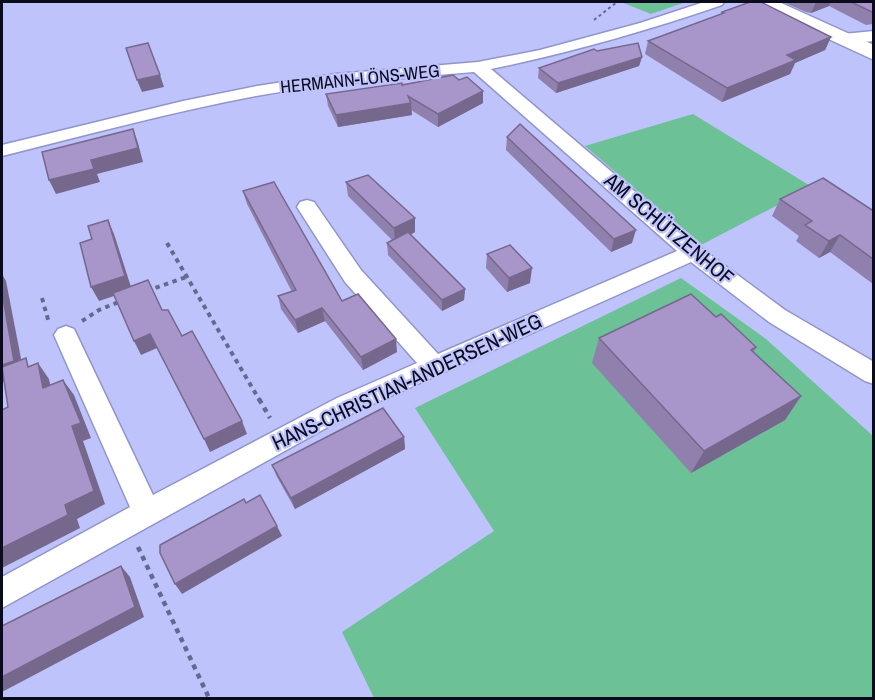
<svg xmlns="http://www.w3.org/2000/svg" width="875" height="700" font-family="'Archivo Narrow',sans-serif">
  <style>
    .green { fill: #6cc197 }
    .lines { fill: none; stroke-linecap: round; stroke-linejoin: round }
    .street-casing { stroke: #9195ca; stroke-width: 3 }
    .secondary-casing { stroke: #9195ca; stroke-width: 3 }
    .path-far2 { stroke: #66698f; stroke-width: 2; stroke-dasharray: 3 3; stroke-linecap: butt }
    .path-far1 { stroke: #66698f; stroke-width: 4; stroke-dasharray: 4.5 4.5; stroke-linecap: butt }
    .path { stroke: #66698f; stroke-width: 4.5; stroke-dasharray: 5 5; stroke-linecap: butt }
    .street { fill: #fff; fill-rule: evenodd }
    .secondary { fill: #fff; fill-rule: evenodd }
    .wall { fill: #9080ad }
    .shaded-wall { fill: #76688d }
    .building { fill: #a895c9; stroke: #76688d; stroke-width: 1.5 }
    .labels { text-anchor: middle; stroke-width: 4.5; stroke-linejoin: round; paint-order: stroke }
    .far-street-label { font-size: 18px; fill: #0b0b1e; stroke: #bec3fb }
    .street-label { font-size: 21px; fill: #0b0b1e; stroke: #bec3fb }
  </style>
  <rect width="100%" height="100%" fill="#bec3fb"/>
  <g class="green">
    <polygon points="621,2 686,2 651,14"/>
    <polygon points="693,114 812,187 701,245 585,146"/>
    <polygon points="681,278 766,339 873,436 873,698 374,698 342,632 494,531 415,408"/>
  </g>
  <g class="lines">
    <g class="street-casing">
      <g id="street">
        <path d="M704,2H724L722,5C646,31 569,53 491,69L701,248L785,310L874,362V384L865,381L769,322L691,262L355,412L2,608V577L130,507L54,335L58,329L66,326L74,329L153,495L337,398L417,363L345,282L297,207L300,202L307,200L314,202L361,270L438,354L677,251L474,72C401,78 328,83 256,96C171,112 86,135 2,156V145L183,101L257,86L336,74L478,62L540,50L640,23Z"/>
        <polygon points="874,31 874,41 843,44 835,39 843,34"/>
      </g>
    </g>
    <g class="secondary-casing">
      <polygon id="secondary" points="754,2 779,2 874,45 874,60 757,6"/>
    </g>
    <polyline class="path-far2" points="594,20 617,2"/>
    <g class="path-far1">
      <polyline points="167,243 260,401"/>
      <polyline points="147,291 186,277"/>
      <polyline points="42,298 49,323"/>
      <polyline points="82,321 99,310 121,301"/>
    </g>
    <g class="path">
      <polyline points="259,399 270,418"/>
      <polyline points="138,547 209,698"/>
    </g>
    <use href="#street" class="street"/>
    <use href="#secondary" class="secondary"/>
  </g>
  <g class="wall">
    <polygon points="783,2 873,2 873,24 866,25 829,6 811,13 806,12"/>
    <polygon points="722,12 831,37 825,50 795,63 790,74 722,102 645,54 648,41 721,14"/>
    <polygon points="597,51 642,57 639,66 556,93 538,78 539,68"/>
    <polygon points="459,80 483,91 483,103 438,127 411,110 412,115 338,127 328,106 326,94 402,85"/>
    <polygon points="507,137 632,243 611,252 506,150"/>
    <polygon points="346,182 415,218 415,232 410,235 465,289 464,300 442,311 388,255 387,243 392,240 348,196"/>
    <polygon points="243,191 342,301 397,352 363,370 325,321 298,333 281,309 278,296 292,292 247,204"/>
    <polygon points="780,199 872,210 873,209 873,284 830,252 819,258 796,241 799,236 772,216"/>
    <polygon points="487,254 530,283 507,292 486,268"/>
    <polygon points="716,317 756,347 754,352 801,396 785,420 691,473 592,363 599,338"/>
    <polygon points="404,437 405,449 295,509 277,477 272,465"/>
  </g>
  <g class="shaded-wall">
    <polygon points="816,2 831,2 829,6 811,13"/>
    <polygon points="831,37 825,50 795,63 790,74 722,102 727,88 787,55"/>
    <polygon points="642,57 639,66 556,93 558,83"/>
    <polygon points="160,75 164,87 142,92 137,80"/>
    <polygon points="483,91 483,103 438,127 438,114"/>
    <polygon points="411,103 412,115 338,127 336,115"/>
    <polygon points="133,129 138,143 143,162 97,174 100,182 56,194 49,180 91,160"/>
    <polygon points="415,218 415,232 395,243 394,228"/>
    <polygon points="108,220 114,234 132,290 99,301 91,287"/>
    <polygon points="636,230 632,243 611,252 614,239"/>
    <polygon points="840,235 830,252 819,258 829,241"/>
    <polygon points="532,268 530,283 507,292 509,278"/>
    <polygon points="2,274 6,281 24,374 2,382"/>
    <polygon points="465,289 464,300 442,311 442,300"/>
    <polygon points="322,308 325,321 298,333 295,320"/>
    <polygon points="150,334 157,348 141,355 134,341"/>
    <polygon points="396,339 397,352 363,370 361,357"/>
    <polygon points="38,363 49,379 54,403 43,388"/>
    <polygon points="63,380 74,395 91,438 83,441 105,504 77,519 80,528 2,568 2,548 65,505"/>
    <polygon points="801,396 785,420 691,473 704,451"/>
    <polygon points="242,421 247,434 210,452 204,439"/>
    <polygon points="404,437 405,449 295,509 291,498"/>
    <polygon points="277,526 282,536 182,594 175,584"/>
    <polygon points="121,566 130,577 144,617 2,692 2,677"/>
  </g>
  <g class="building">
    <polygon points="750,2 761,2 831,37 787,55 796,60 727,88 648,41 724,13 722,12"/>
    <polygon points="851,2 873,2 873,12 872,12"/>
    <polygon points="148,43 160,75 137,80 126,48"/>
    <polygon points="638,43 642,57 558,83 539,68 594,49 597,51"/>
    <polygon points="453,75 459,80 467,77 483,91 438,114 408,96 411,103 336,115 326,94 402,83 402,85"/>
    <polygon points="520,124 636,230 614,239 507,137"/>
    <polygon points="133,129 138,148 91,160 94,169 49,180 42,152"/>
    <polygon points="368,175 415,218 394,228 346,182"/>
    <polygon points="823,178 872,210 873,209 873,259 840,235 829,241 805,225 812,221 780,199"/>
    <polygon points="274,182 342,301 358,294 396,339 361,357 322,308 295,320 278,296 296,290 243,191"/>
    <polygon points="108,220 125,276 91,287 80,243 92,239 88,226"/>
    <polygon points="408,232 465,289 442,300 387,243"/>
    <polygon points="510,245 532,268 509,278 487,254"/>
    <polygon points="148,280 162,310 168,310 182,336 192,331 242,421 204,439 150,334 134,341 113,293"/>
    <polygon points="2,292 14,361 2,365"/>
    <polygon points="691,294 716,317 721,314 756,347 751,350 801,396 704,451 599,338"/>
    <polygon points="26,358 28,367 38,363 43,388 63,380 81,423 72,426 94,491 65,505 68,515 2,548 2,410 8,407 2,367"/>
    <polygon points="383,408 404,437 291,498 272,465"/>
    <polygon points="260,495 277,526 175,584 160,553 160,545 244,499 246,503"/>
    <polygon points="121,566 135,607 2,677 2,626"/>
  </g>
  <g class="labels">
    <g class="far-street-label">
      <text transform="translate(360 79) rotate(-6)" y="6">HERMANN-LÖNS-WEG</text>
    </g>
    <g class="street-label">
      <text transform="translate(669 229) rotate(40)" y="7">AM SCHÜTZENHOF</text>
      <text transform="translate(407 382) rotate(-25)" y="7">HANS-CHRISTIAN-ANDERSEN-WEG</text>
    </g>
  </g>
  <rect width="875" height="700" fill="none" stroke="#0b0b1e" stroke-width="6"/>
</svg>
